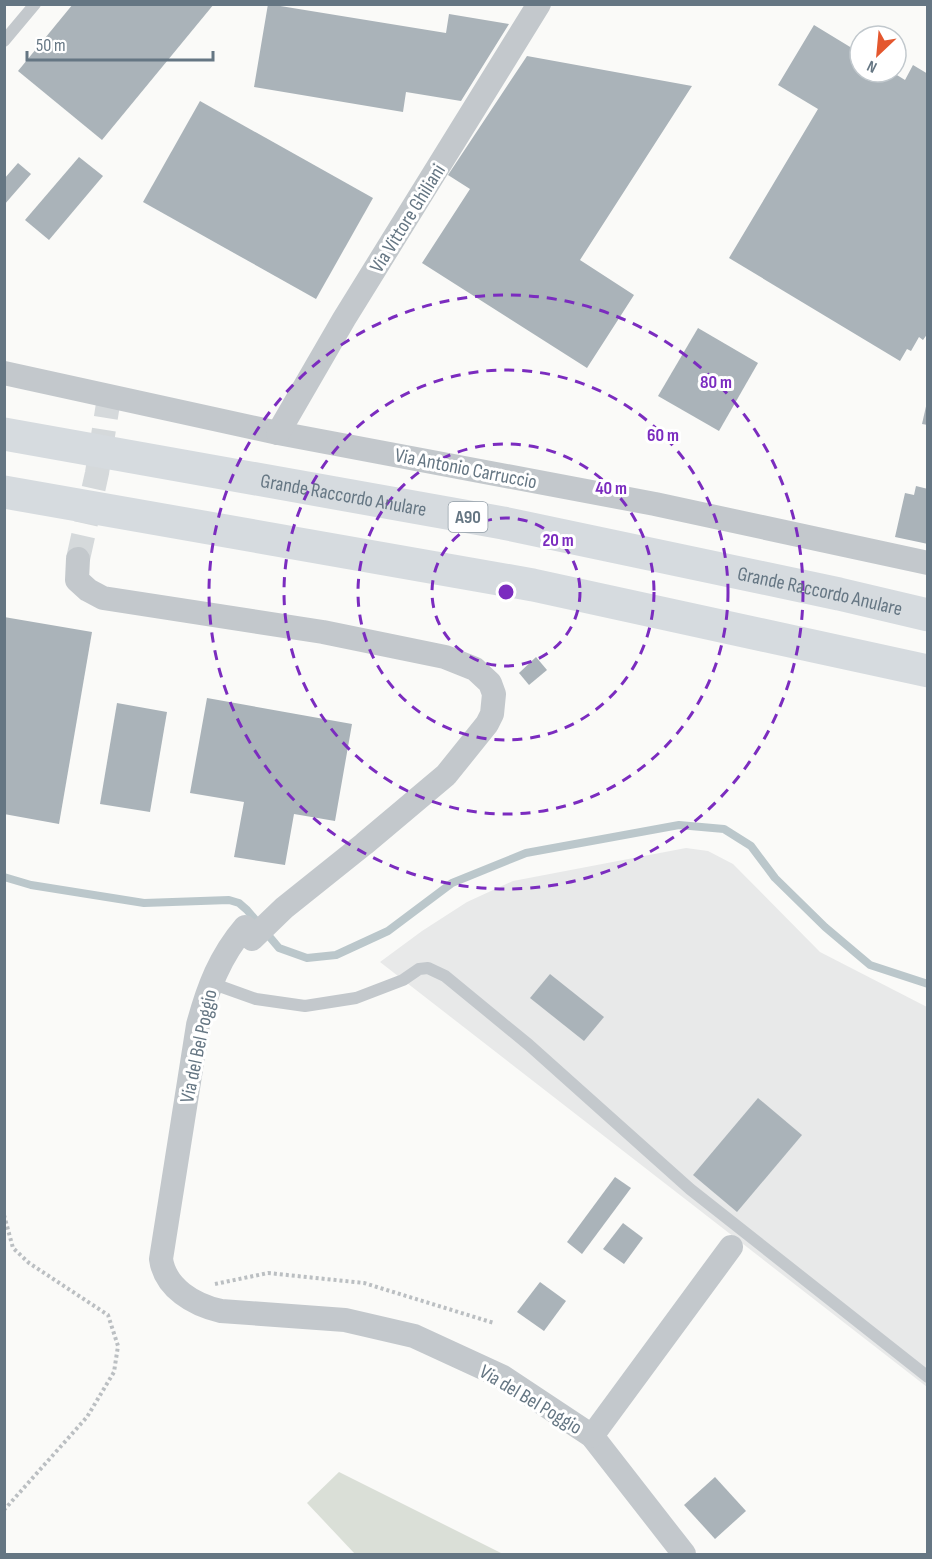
<svg xmlns="http://www.w3.org/2000/svg" width="932" height="1559" font-family="'Sofia Sans Condensed',sans-serif">
  <style>
    .built { fill: #e8e9e9 }
    .green { fill: #dadfd7 }
    .lines { fill: none; stroke-linecap: round; stroke-linejoin: round }
    .stream { stroke: #bbc7cb; stroke-width: 8 }
    .building { fill: #aab3b9 }
    .street-tunnel { stroke: #d5d9db; stroke-width: 24; stroke-dasharray: 24 12; stroke-linecap: butt }
    .path { stroke: #bbbfc2; stroke-width: 4; stroke-dasharray: 3 3; stroke-linecap: butt }
    .lane { stroke: #c3c8cc; stroke-width: 12 }
    .street { stroke: #c3c8cc; stroke-width: 24 }
    .highway { stroke: #d6dbdf; stroke-width: 33 }
    .ring { fill: none; stroke: #7b2cbf; stroke-width: 3; stroke-dasharray: 10 8 }
    .labels { text-anchor: middle; stroke-width: 6; stroke-linejoin: round; paint-order: stroke }
    .shield { fill: #fff; stroke: #939fa8; stroke-width: 1.5 }
    .shield-label { font-size: 18px; font-weight: bold; fill: #657683 }
    .street-label { font-size: 20px; fill: #657683; stroke: #fff }
    .centre { fill: #7b2cbf; stroke: #fff; stroke-width: 3 }
    .ring-label { font-size: 18px; text-anchor: middle; font-weight: bold; fill: #7b2cbf; stroke: #fff; stroke-width: 6; stroke-linejoin: round; paint-order: stroke }
  </style>
  <rect width="100%" height="100%" fill="#fafaf8"/>
  <polygon class="built" points="686,848 708,851 733,864 820,952 927,1007 927,1387 380,962 422,931 467,902 513,881"/>
  <polygon class="green" points="339,1472 503,1554 355,1554 307,1503"/>
  <g class="lines">
    <polyline class="stream" points="4,877 31,885 144,903 229,900 239,903 247,910 279,948 307,958 336,955 388,931 452,883 526,853 679,825 724,829 751,846 775,878 825,927 870,965 928,984"/>
  </g>
  <g class="building">
    <polygon points="73,4 214,4 102,140 18,71"/>
    <polygon points="268,4 446,33 449,14 509,24 461,101 406,92 403,112 254,87"/>
    <polygon points="814,25 860,53 860,72 892,72 905,80 913,65 928,74 928,333 923,340 919,337 911,351 907,349 900,361 729,258 818,109 778,85"/>
    <polygon points="527,56 692,86 580,260 634,295 587,368 422,263 470,189 448,175"/>
    <polygon points="200,101 373,198 316,299 143,202"/>
    <polygon points="79,157 103,176 49,240 25,220"/>
    <polygon points="18,163 31,174 4,205 4,179"/>
    <polygon points="698,328 758,363 719,431 658,396"/>
    <polygon points="927,402 928,402 928,425 922,424"/>
    <polygon points="916,486 928,489 928,544 895,537 905,493 914,495"/>
    <polygon points="4,617 92,632 59,824 4,814"/>
    <polygon points="536,657 547,670 529,685 519,673"/>
    <polygon points="207,698 352,724 335,821 294,814 285,865 234,857 244,802 190,793"/>
    <polygon points="117,703 167,712 150,812 100,804"/>
    <polygon points="550,974 604,1017 584,1041 530,998"/>
    <polygon points="758,1098 802,1135 737,1212 693,1175"/>
    <polygon points="615,1177 631,1188 582,1254 567,1242"/>
    <polygon points="623,1223 643,1238 624,1264 603,1249"/>
    <polygon points="540,1282 566,1301 544,1331 517,1312"/>
    <polygon points="715,1477 746,1511 715,1539 684,1505"/>
  </g>
  <g class="lines">
    <polyline class="street-tunnel" points="78,559 97,473 108,404"/>
    <g class="path">
      <polyline points="4,1215 13,1248 29,1263 108,1315 118,1346 114,1372 87,1417 4,1510"/>
      <polyline points="215,1284 268,1273 364,1283 494,1323"/>
    </g>
    <g class="lane">
      <polyline points="4,41 35,4"/>
      <polyline points="211,983 256,999 305,1006 356,998 403,980 419,969 428,968 445,976 529,1045 690,1189 928,1377"/>
    </g>
    <g class="street">
      <polyline points="4,373 278,433 655,504 928,563"/>
      <polyline points="278,433 344,319 539,4"/>
      <path d="M78,559L77,580L88,590L103,598L323,632L445,657L475,669L490,683L494,694L492,714L487,724L446,775L364,844L284,908L252,939L245,927C220,956 208,988 198,1025L161,1259C165,1288 194,1305 221,1311L345,1320L414,1336L503,1377L592,1436L684,1554"/>
      <polyline points="592,1436 731,1247"/>
    </g>
    <g class="highway">
      <path id="s1" d="M4,434L503,523L839,594L928,615"/>
      <polyline points="4,492 533,585 928,671"/>
    </g>
  </g>
  <g class="ring">
    <circle cx="506" cy="592" r="74"/>
    <circle cx="506" cy="592" r="148"/>
    <circle cx="506" cy="592" r="222"/>
    <circle cx="506" cy="592" r="297"/>
  </g>
  <g class="labels">
    <rect class="shield" x="448.5" y="502" width="39" height="30" rx="4.5"/>
    <g class="shield-label">
      <text x="468" y="523">A90</text>
    </g>
    <g class="street-label">
      <text transform="translate(407 218) rotate(-58)" y="7">Via Vittore Ghiliani</text>
      <text transform="translate(466 468) rotate(11)" y="7">Via Antonio Carruccio</text>
      <text dy="7" stroke="none"><textPath href="#s1" startOffset="345">Grande Raccordo Anulare</textPath></text>
      <text dy="7" stroke="none"><textPath href="#s1" startOffset="831">Grande Raccordo Anulare</textPath></text>
      <text transform="translate(198 1046) rotate(-78)" y="7">Via del Bel Poggio</text>
      <text transform="translate(531 1399) rotate(31)" y="7">Via del Bel Poggio</text>
    </g>
  </g>
  <circle cx="506" cy="592" r="9" class="centre"/>
  <g class="ring-label">
    <text x="716" y="388">80 m</text>
    <text x="663" y="441">60 m</text>
    <text x="611" y="494">40 m</text>
    <text x="558" y="546">20 m</text>
  </g>
  <rect width="932" height="1559" fill="none" stroke="#657683" stroke-width="12"/>
  <g transform="translate(878 54) rotate(206)"><circle r="28" fill="#ffffff" stroke="#c1c8cd" stroke-width="1.5"/>
  <path d="M0-4.5L10 22L0 15L-10 22Z" fill="#e4572e"/>
  <text y="-9" font-size="16" font-weight="bold" text-anchor="middle" fill="#657683">N</text>
  </g>
  <path d="M27 51v9h186v-9" fill="none" stroke="#657683" stroke-width="3"/>
  <text x="36" y="51" font-size="18" fill="#657683" stroke="#ffffff" stroke-width="4.5" paint-order="stroke">50 m</text>
</svg>
